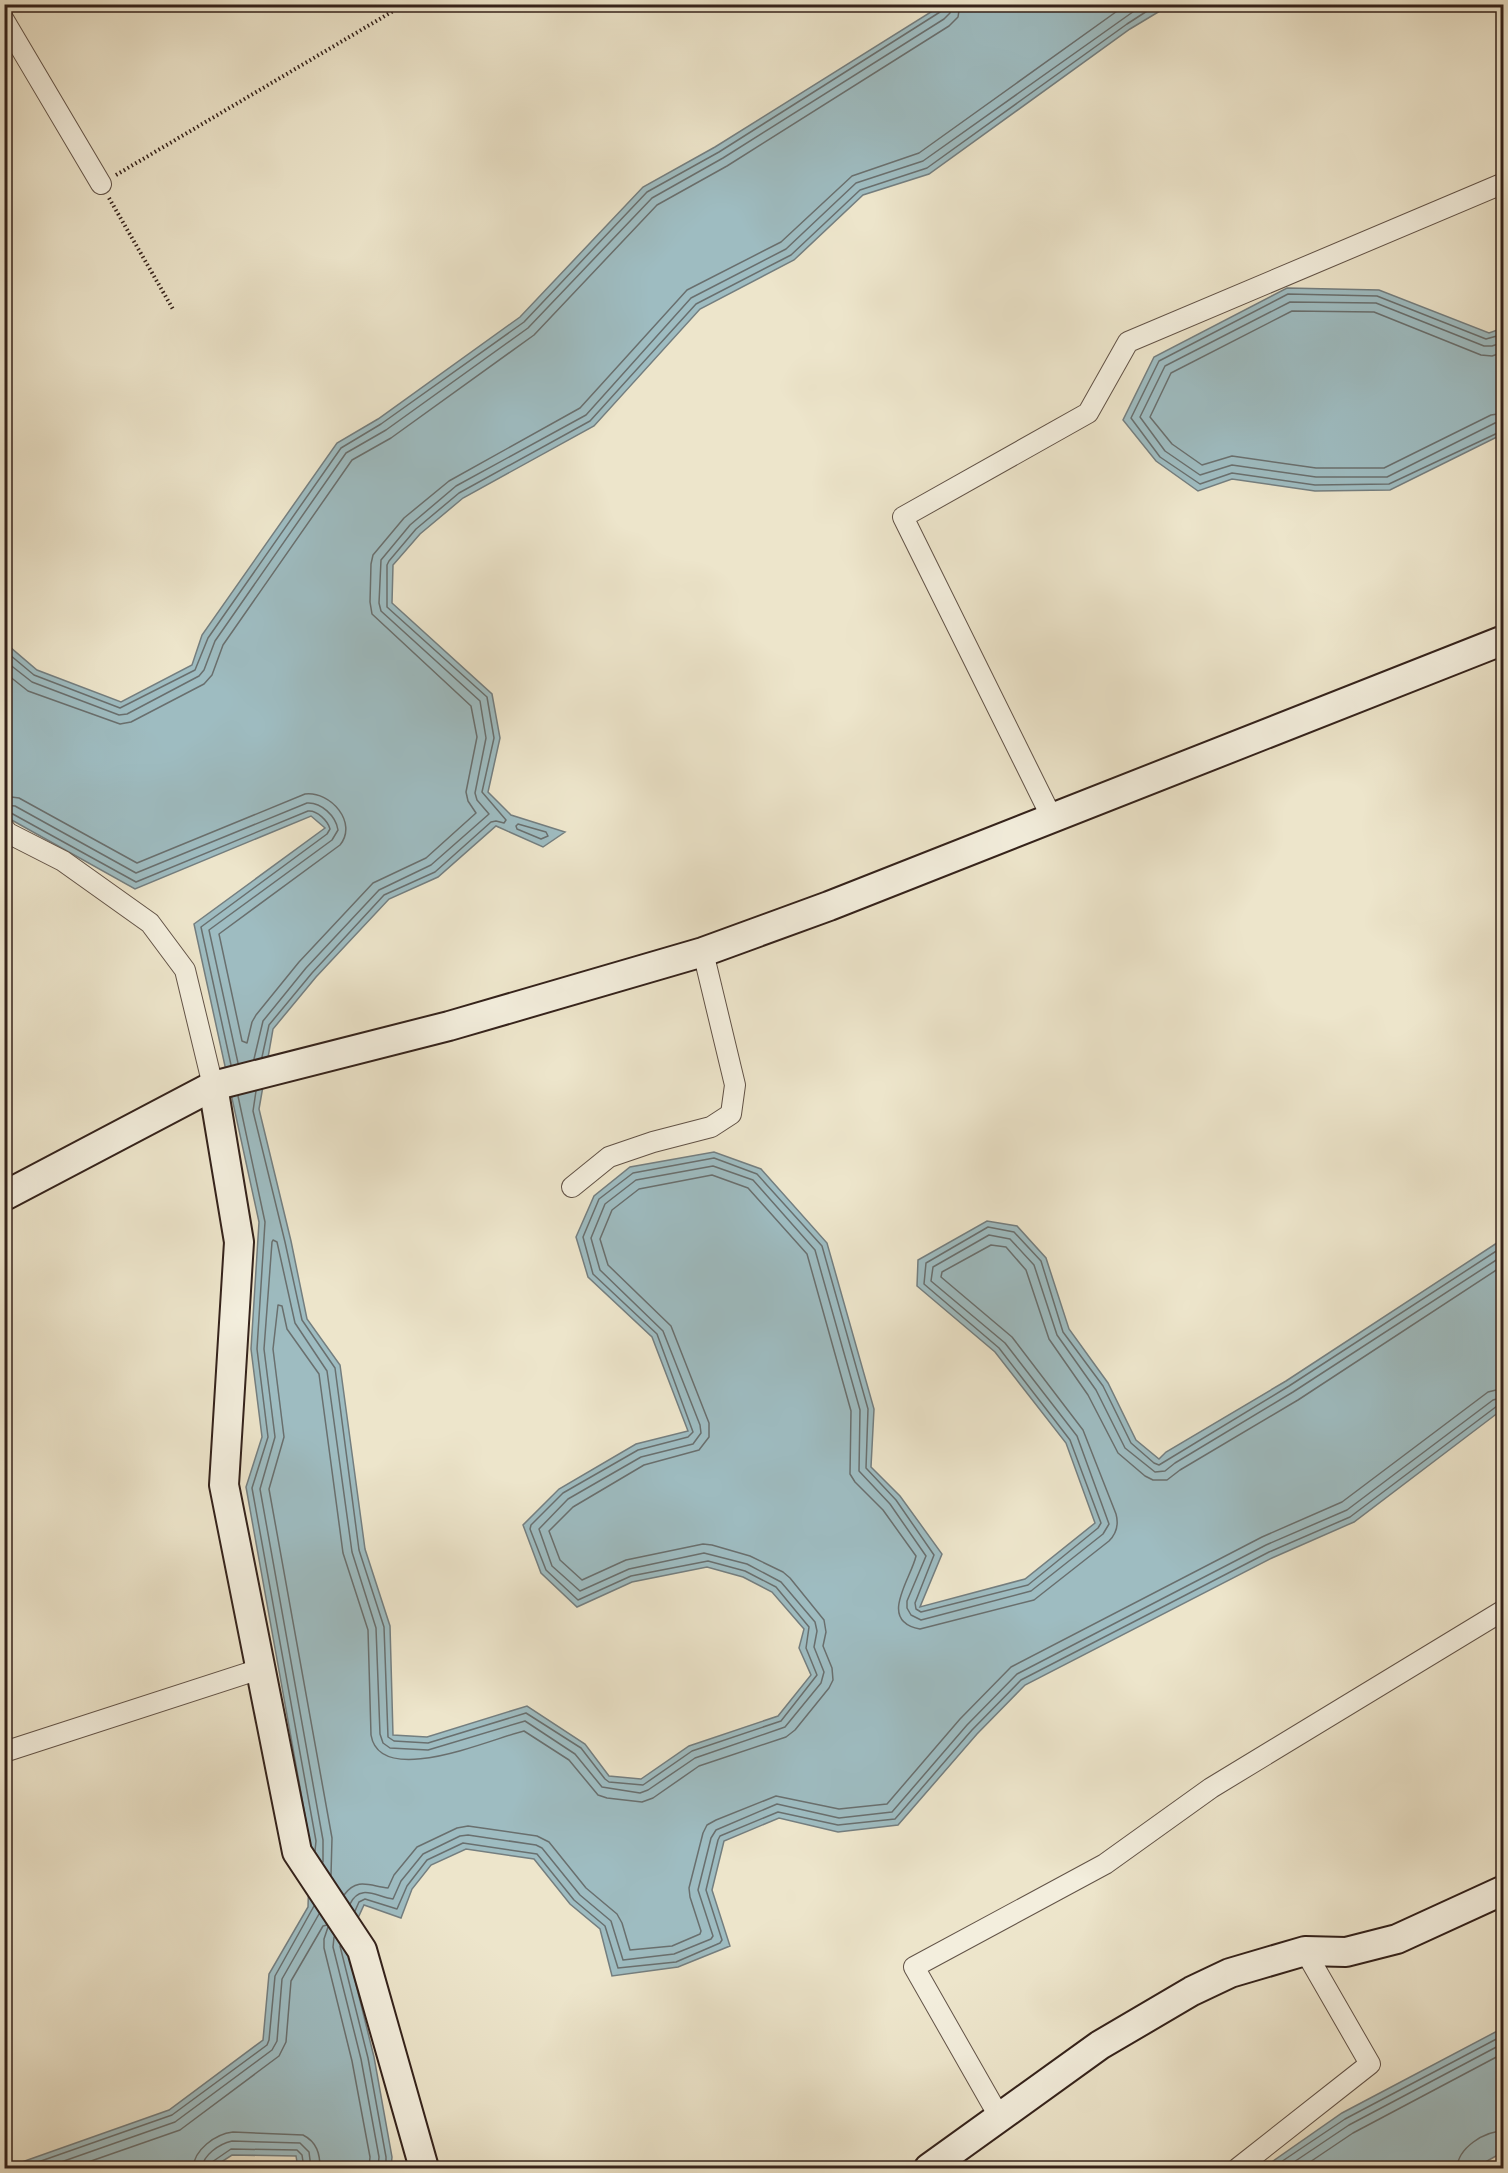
<svg xmlns="http://www.w3.org/2000/svg" width="1508" height="2173" font-family="'Libre Bodoni',serif">
  <style>
    .water { fill: #9ebcc1; stroke: #747e7f; stroke-width: 1.5 }
    .lines { fill: none; stroke-linecap: round; stroke-linejoin: round }
    .shore { stroke: #696f6e; stroke-width: 1.5 }
    .street-casing { stroke: #625347; stroke-width: 22 }
    .secondary-casing { stroke: #34221b; stroke-width: 32 }
    .path { stroke: #34221b; stroke-width: 4; stroke-dasharray: 1.5 3; stroke-linecap: butt }
    .street { stroke: #f3eedd; stroke-width: 20 }
    .secondary { stroke: #f3eedd; stroke-width: 28 }
  </style>
  <rect width="100%" height="100%" fill="#ede5cb"/>
  <filter id="stains"><feTurbulence type="fractalNoise" baseFrequency=".00333" numOctaves="4"/><feColorMatrix values="0 0 0 0 .2 0 0 0 0 .09 0 0 0 0 .02 0 0 0 .5 -.17"/></filter>
  <radialGradient id="worn" r=".72"><stop offset=".6" stop-color="#630" stop-opacity="0"/><stop offset="1" stop-color="#630" stop-opacity=".3"/></radialGradient>
  <g class="water">
    <polygon points="942,5 1170,5 1130,29 929,174 863,195 794,260 700,309 594,426 463,498 420,534 393,565 392,603 492,694 500,738 488,792 511,815 565,832 543,847 496,826 438,877 389,899 316,977 273,1029 259,1109 291,1241 307,1319 340,1365 365,1549 390,1626 393,1735 427,1737 527,1706 585,1744 609,1776 641,1779 689,1746 778,1716 811,1675 799,1648 804,1629 772,1592 743,1577 707,1567 632,1582 577,1607 541,1573 523,1525 559,1489 636,1444 688,1431 652,1337 588,1277 576,1237 594,1196 630,1167 714,1152 761,1169 827,1243 874,1409 871,1467 900,1496 942,1554 920,1607 1025,1579 1095,1523 1066,1443 995,1352 917,1286 918,1260 987,1221 1017,1226 1046,1258 1069,1329 1108,1383 1136,1440 1159,1459 1166,1452 1286,1381 1503,1239 1503,1409 1354,1522 1272,1558 1025,1685 977,1734 898,1825 838,1832 779,1818 724,1841 712,1890 730,1946 678,1967 612,1976 600,1929 570,1904 534,1859 466,1849 431,1865 412,1889 401,1918 364,1905 346,1944 374,2057 392,2157 391,2168 298,2168 296,2156 232,2155 212,2168 5,2168 169,2110 263,2040 269,1974 308,1907 310,1843 246,1487 262,1437 251,1349 259,1222 194,924 325,828 311,816 135,889 8,818 5,820 4,642 37,670 121,702 192,665 202,635 337,443 378,419 520,317 643,187 715,147"/>
    <polygon points="1287,288 1379,290 1489,333 1503,328 1503,434 1390,490 1315,491 1232,479 1198,491 1156,461 1123,420 1154,357"/>
    <polygon points="1503,2028 1503,2152 1475,2168 1263,2168 1342,2113"/>
  </g>
  <g class="lines">
    <g class="shore">
      <polyline points="1504,334 1486,339 1377,296 1288,294 1159,361 1131,418 1160,457 1200,484 1232,473 1315,485 1389,484 1504,430"/>
      <polyline points="1504,342 1492,346 1484,346 1376,303 1290,302 1165,366 1140,417 1165,451 1200,475 1232,465 1316,477 1387,477 1495,423 1504,422"/>
      <polyline points="1504,352 1492,356 1481,355 1374,312 1292,311 1171,373 1150,417 1172,444 1202,465 1232,456 1316,468 1384,468 1491,415 1504,413"/>
      <polyline points="4,650 34,675 120,708 195,670 208,638 341,448 381,424 524,322 647,192 719,152 940,12 944,4"/>
      <polyline points="4,660 32,682 119,715 127,714 199,676 204,670 215,641 346,453 386,430 528,328 652,198 723,158 944,19 950,13 951,4"/>
      <polyline points="4,672 28,691 120,724 131,722 204,684 212,675 223,645 352,460 391,438 534,335 657,205 727,166 949,26 958,17 960,4"/>
      <path d="M4,796L19,798L137,863L305,794C331,791 358,823 340,845L219,934L242,1041L247,1043L252,1022L256,1015L299,962L373,883L426,858L476,813L468,801L466,792L477,737L471,706L372,614L370,602L371,564L373,555L404,518L449,481L580,408L687,290L781,242L852,176L919,153L1127,4"/>
      <path d="M4,805L15,806L136,873L307,803C321,802 336,816 338,830L332,840L209,930L238,1063"/>
      <path d="M4,813H11L136,882L308,811C317,810 328,821 330,829L327,834L201,927L231,1065"/>
      <polygon points="518,824 546,832 548,836 541,839 517,829 516,826"/>
      <polyline points="262,1057 269,1025 312,973 384,895 435,872 491,822 496,821 504,823 506,820 482,792 494,738 487,697 387,607 387,565 389,561 416,529 459,493 590,421 696,304 791,255 860,190 927,168 1127,24 1158,4"/>
      <polyline points="254,1059 263,1021 306,968 379,890 431,865 489,814 477,800 475,793 486,738 480,701 381,611 379,603 381,560 410,525 456,486 586,415 691,298 786,249 856,183 923,161 1144,4"/>
      <polyline points="256,1091 253,1111 285,1242 302,1320 335,1368 359,1550 384,1627 388,1737 394,1741 428,1743 526,1713 581,1748 605,1779 609,1782 643,1785 692,1751 781,1721 817,1675 806,1648 809,1627 776,1587 745,1571 708,1561 631,1576 578,1600 546,1570 530,1529 531,1525 563,1493 638,1450 688,1437 693,1432 657,1334 593,1274 583,1237 599,1199 633,1173 714,1158 757,1174 822,1246 868,1409 866,1468 896,1500 934,1555 915,1603 916,1609 921,1612 1028,1585 1098,1528 1101,1523 1070,1440 999,1348 924,1284 926,1263 988,1227 1014,1232 1041,1261 1063,1332 1103,1386 1131,1443 1154,1463 1159,1465 1289,1386 1504,1246"/>
      <polyline points="238,1096 265,1222 257,1349 268,1437 252,1488 316,1841 315,1851"/>
      <polyline points="323,1862 323,1840 260,1489 275,1437 264,1349 272,1242 273,1240 277,1242 295,1323 327,1371 352,1552 376,1628 380,1734 383,1743 390,1748 428,1750 525,1721 575,1754 602,1787 640,1793 648,1790 695,1758 785,1727 821,1683 824,1672 814,1647 817,1631 815,1622 781,1582 747,1564 704,1553 629,1569 580,1591 552,1566 539,1529 568,1499 641,1457 693,1444 701,1433 700,1425 663,1331 600,1270 591,1238 605,1204 636,1180 713,1166 753,1180 815,1250 860,1410 859,1471 890,1504 926,1556 907,1601 907,1608 911,1615 921,1620 1031,1591 1103,1534 1109,1524 1077,1436 1005,1343 931,1281 933,1267 989,1235 1010,1239 1034,1265 1057,1335 1096,1390 1125,1448 1155,1472 1165,1471 1175,1463 1293,1392 1504,1255"/>
      <path d="M331,1875L332,1838L269,1489L284,1437L273,1349L278,1305L282,1306L287,1329L319,1374L343,1553L368,1630L371,1735C380,1789 493,1738 524,1731L569,1760L598,1795L607,1798L642,1802L653,1798L699,1766L786,1737L795,1730L829,1688L833,1680L832,1668L823,1646L826,1632L824,1620L790,1578L783,1572L750,1556L712,1545L703,1544L626,1560L582,1580L560,1560L549,1531L573,1507L644,1465L699,1450L709,1437V1423L671,1326L608,1265L600,1239L612,1210L639,1189L712,1175L748,1188L807,1254L851,1411L850,1474L855,1482L883,1510L916,1556C911,1579 877,1621 920,1629L1034,1600L1109,1541C1117,1533 1119,1525 1116,1514L1083,1430L1012,1337L941,1277L942,1272L991,1245L1006,1247L1026,1270L1049,1339L1088,1395L1118,1453L1145,1476L1153,1480H1167L1180,1470L1298,1400L1504,1265"/>
      <path d="M344,1895C357,1877 370,1886 388,1888L394,1875L417,1847L457,1828L468,1826L537,1836L549,1842L586,1888L617,1914L622,1923L630,1950L672,1946L700,1934L701,1931L690,1897L689,1888L703,1833L707,1825L716,1820L776,1796L839,1809L887,1804L960,1719L1011,1667L1262,1537L1342,1502L1488,1392L1504,1388"/>
      <path d="M350,1904C360,1883 377,1897 393,1899L401,1881L423,1854L460,1836L468,1835L536,1845L542,1848L580,1895L611,1921L623,1960L674,1954L711,1939L713,1936L698,1890L711,1838L716,1830L777,1804L839,1818L892,1812L967,1725L1017,1674L1266,1545L1347,1510L1493,1400L1504,1397"/>
      <polyline points="355,1911 359,1902 365,1899 397,1909 407,1886 427,1860 463,1843 537,1854 574,1900 605,1926 618,1968 676,1962 720,1943 722,1940 706,1890 718,1840 720,1836 778,1812 838,1825 895,1819 972,1730 1021,1680 1269,1552 1350,1517 1497,1406 1504,1404"/>
      <polyline points="328,1927 324,1939 324,1948 352,2061 370,2157 369,2168"/>
      <polyline points="334,1937 333,1947 361,2059 379,2157 378,2168"/>
      <polyline points="340,1946 368,2058 386,2157 386,2168"/>
      <polyline points="21,2168 172,2115 267,2045 269,2040 275,1976 314,1906"/>
      <polyline points="44,2168 175,2122 272,2050 277,2041 282,1979 319,1914"/>
      <polyline points="71,2168 180,2130 279,2056 286,2042 291,1981 323,1926 327,1925"/>
      <path d="M193,2168C194,2150 215,2134 233,2132L303,2135C317,2142 320,2154 320,2168"/>
      <path d="M202,2168C203,2155 219,2144 232,2141L300,2143L309,2152L311,2168"/>
      <polyline points="210,2168 212,2162 231,2149 297,2150 302,2155 304,2168"/>
      <polyline points="1272,2168 1345,2119 1504,2035"/>
      <polyline points="1285,2168 1349,2125 1504,2043"/>
      <polyline points="1301,2168 1353,2133 1504,2053"/>
      <path d="M1457,2168C1458,2148 1484,2131 1504,2131"/>
    </g>
    <g class="street-casing">
      <g id="street">
        <polyline points="4,20 101,184"/>
        <polyline points="1052,818 903,517 1088,413 1128,342 1504,183"/>
        <polyline points="4,828 8,833 63,861 150,923 185,970 213,1086"/>
        <polyline points="572,1187 609,1157 653,1142 711,1127 731,1114 735,1085 703,952"/>
        <polyline points="4,1752 260,1669"/>
        <polyline points="1000,2118 914,1967 1105,1864 1211,1788 1504,1610"/>
        <polyline points="1238,2168 1370,2064 1305,1951"/>
      </g>
    </g>
    <g class="secondary-casing">
      <g id="secondary">
        <polyline points="213,1086 239,1242 224,1485 297,1852 362,1950 424,2168"/>
        <polyline points="4,1196 213,1086 449,1026 703,952 829,906 1504,640"/>
        <polyline points="929,2168 1100,2045 1192,1991 1230,1973 1305,1951 1346,1952 1397,1939 1504,1890"/>
      </g>
    </g>
    <g class="path">
      <polyline points="116,175 405,4"/>
      <polyline points="109,198 174,311"/>
    </g>
    <use href="#street" class="street"/>
    <use href="#secondary" class="secondary"/>
  </g>
  <rect width="1508" height="2173" fill="none" stroke="#ede5cb" stroke-width="24"/>
  <rect x="6" y="6" width="1496" height="2161" fill="none" stroke="#34221b" stroke-width="3"/>
  <rect x="12" y="12" width="1484" height="2149" fill="none" stroke="#34221b" stroke-width="1.5"/>
  <rect width="100%" height="100%" filter="url(#stains)"/>
  <rect width="100%" height="100%" fill="url(#worn)"/>
</svg>
